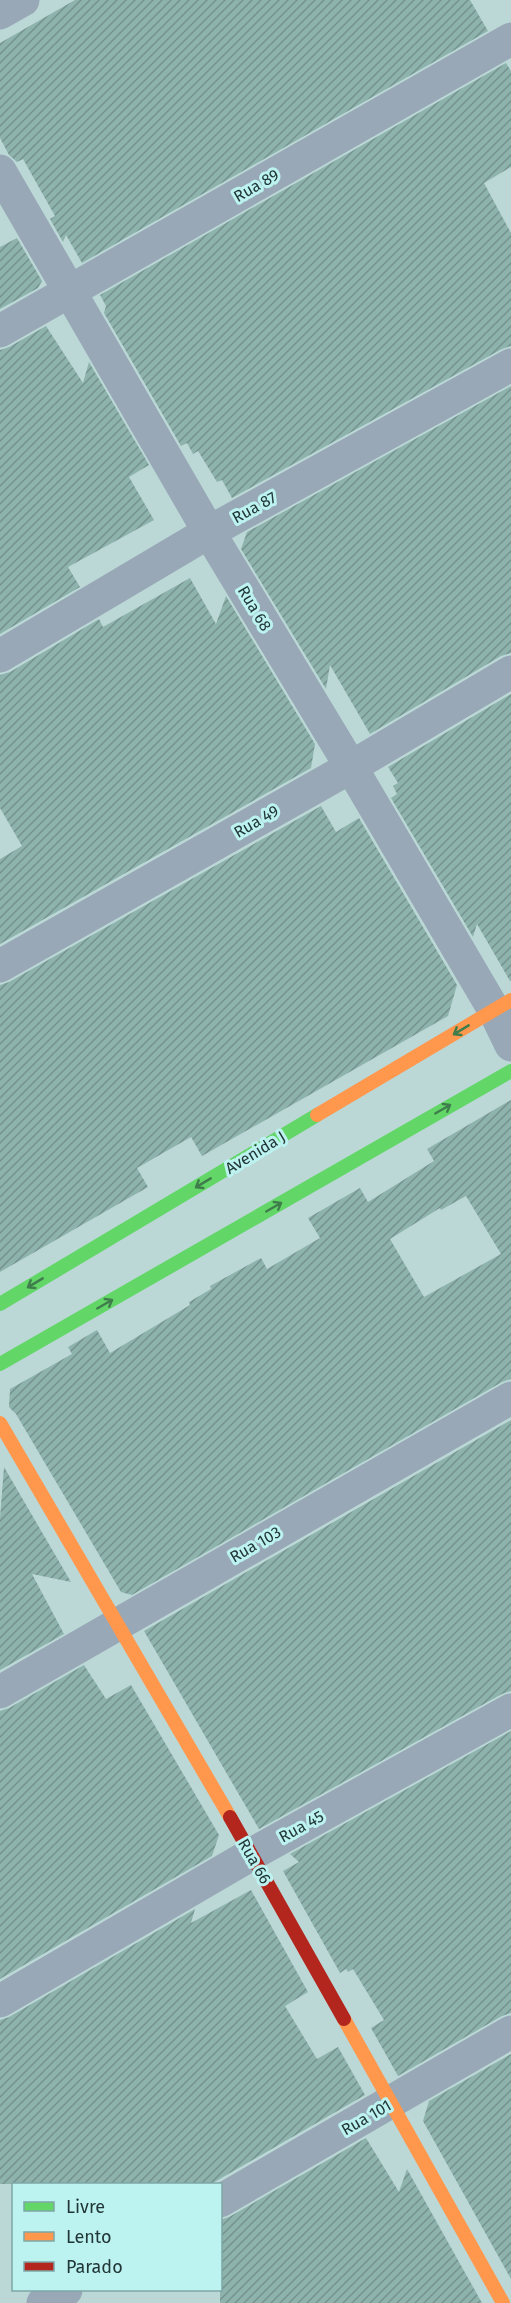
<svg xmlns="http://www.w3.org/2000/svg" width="511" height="2303" font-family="'Fira Sans',sans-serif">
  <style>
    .building { fill: url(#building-hatch); fill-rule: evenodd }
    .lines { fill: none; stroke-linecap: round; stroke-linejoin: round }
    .street { stroke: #98a8b6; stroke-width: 33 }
    .fast { stroke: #63d668; stroke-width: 14 }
    .slow { stroke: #ff974d; stroke-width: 14 }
    .jam { stroke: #b3261e; stroke-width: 14 }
    .oneway { stroke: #3f7e4c }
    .labels { text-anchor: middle; stroke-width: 6; stroke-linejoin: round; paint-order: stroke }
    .street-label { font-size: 16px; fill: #213636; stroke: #bcf2f0 }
  </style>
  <defs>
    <pattern id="building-hatch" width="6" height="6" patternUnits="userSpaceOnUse" patternTransform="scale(1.5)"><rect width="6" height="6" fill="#8eb3ad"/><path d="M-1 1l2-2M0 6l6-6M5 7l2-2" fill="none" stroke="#74928e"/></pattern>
  </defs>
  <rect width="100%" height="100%" fill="#bbd8d7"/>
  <g class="building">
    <polygon points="75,0 470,0 488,31 82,263 66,235 63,242 50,219 55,216 23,159 17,162 9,155 0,138 0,43"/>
    <polygon points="506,63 511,71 511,167 484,183 511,233 511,346 502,349 232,498 222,480 217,482 198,451 193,454 187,443 181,446 104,313 106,306 100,295"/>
    <polygon points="17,238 42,281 38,288 0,309 0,247"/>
    <polygon points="46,326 83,383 89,362 149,465 129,477 154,520 68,567 80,587 0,634 0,350 9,347"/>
    <polygon points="511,386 511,653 501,656 370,734 330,665 326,689 241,549 247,532"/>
    <polygon points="190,578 216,624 226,596 315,744 311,768 0,944 0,859 22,846 0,808 0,675 10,672 99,619 103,627"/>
    <polygon points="511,694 511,981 510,981 477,924 473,937 391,798 397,794 393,786 398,783 388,767"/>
    <polygon points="321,806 336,832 359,818 457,985 448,1016 202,1156 191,1137 137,1168 148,1187 0,1272 0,985 9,982"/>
    <path d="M511,1100V1379L502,1382L132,1595L121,1592L16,1414L9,1407L10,1389L72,1354L68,1347L97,1330L110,1353L190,1305L189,1302L211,1289L210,1286L261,1258L267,1269L320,1238L308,1218L360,1188L368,1202L434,1161L427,1149ZM466,1196L501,1254L424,1297L390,1239L440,1208L441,1210Z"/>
    <polygon points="511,1420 511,1691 502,1694 259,1829 144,1631"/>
    <polygon points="4,1467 71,1582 32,1574 64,1634 0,1670 0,1518"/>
    <polygon points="84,1665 106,1699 131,1685 219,1835 212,1856 0,1979 0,1711 9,1708"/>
    <polygon points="511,1731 511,2013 502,2016 398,2076 371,2028 384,2020 353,1969 348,1972 346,1969 340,1973 283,1871 299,1862 290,1854"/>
    <polygon points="251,1890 308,1992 285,2006 317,2059 338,2047 365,2095 211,2184 0,2184 0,2020 9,2017 195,1909 191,1923"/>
    <polygon points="511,2054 511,2279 423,2121 429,2101"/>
    <polygon points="366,2138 399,2192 407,2169 482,2303 220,2303 220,2220 229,2217"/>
  </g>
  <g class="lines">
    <g class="street">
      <polyline points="0,13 23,0"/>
      <polyline points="0,171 209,532 351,767 494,1010 511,1045"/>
      <polyline points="0,331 511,39"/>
      <polyline points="0,656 209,532 511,365"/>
      <polyline points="0,966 351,767 511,672"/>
      <polyline points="0,1692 511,1398"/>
      <polyline points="0,2001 252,1854 511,1710"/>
      <polyline points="220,2201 511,2032"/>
      <polyline points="43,2303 66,2290"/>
    </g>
    <g class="fast">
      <polyline points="0,1304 317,1115"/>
      <polyline points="0,1364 511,1071"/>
    </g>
    <g class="slow">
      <polyline points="317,1115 511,1000"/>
      <polyline points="0,1423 230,1817"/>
      <polyline points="344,2019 503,2303"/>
    </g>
    <polyline class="jam" points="230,1817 344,2019"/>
  </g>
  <defs><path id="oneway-shaft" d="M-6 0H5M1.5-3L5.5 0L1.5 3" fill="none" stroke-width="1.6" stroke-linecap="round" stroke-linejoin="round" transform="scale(1.5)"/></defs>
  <g class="oneway">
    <use href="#oneway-shaft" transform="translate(461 1030) rotate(149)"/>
    <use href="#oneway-shaft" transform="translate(443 1109) rotate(-30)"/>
    <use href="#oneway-shaft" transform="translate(203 1183) rotate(149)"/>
    <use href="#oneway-shaft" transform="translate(274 1207) rotate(-30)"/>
    <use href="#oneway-shaft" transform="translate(35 1283) rotate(149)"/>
    <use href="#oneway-shaft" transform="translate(105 1304) rotate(-30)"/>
  </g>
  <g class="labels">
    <g class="street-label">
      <text transform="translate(256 185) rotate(-30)" y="6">Rua 89</text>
      <text transform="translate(254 507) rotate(-29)" y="6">Rua 87</text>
      <text transform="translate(255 608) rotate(59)" y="6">Rua 68</text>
      <text transform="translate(256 821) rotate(-30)" y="6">Rua 49</text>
      <text transform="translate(255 1152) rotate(-31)" y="6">Avenida J</text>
      <text transform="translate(255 1544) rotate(-30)" y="6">Rua 103</text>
      <text transform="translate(301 1826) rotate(-29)" y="6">Rua 45</text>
      <text transform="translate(255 1861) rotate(60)" y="6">Rua 66</text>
      <text transform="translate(366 2117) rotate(-30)" y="6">Rua 101</text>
    </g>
  </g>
  <rect x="12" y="2183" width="210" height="108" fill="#bcf2f0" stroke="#7ea7a6" stroke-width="1.5"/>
  <rect x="24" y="2202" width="30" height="9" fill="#63d668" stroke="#7ea7a6" stroke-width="1.5"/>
  <text x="66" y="2213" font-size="18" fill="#213636">Livre</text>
  <rect x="24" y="2232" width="30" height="9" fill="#ff974d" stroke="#7ea7a6" stroke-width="1.5"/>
  <text x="66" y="2243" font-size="18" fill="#213636">Lento</text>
  <rect x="24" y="2262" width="30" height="9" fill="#b3261e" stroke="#7ea7a6" stroke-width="1.5"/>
  <text x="66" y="2273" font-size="18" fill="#213636">Parado</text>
</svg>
